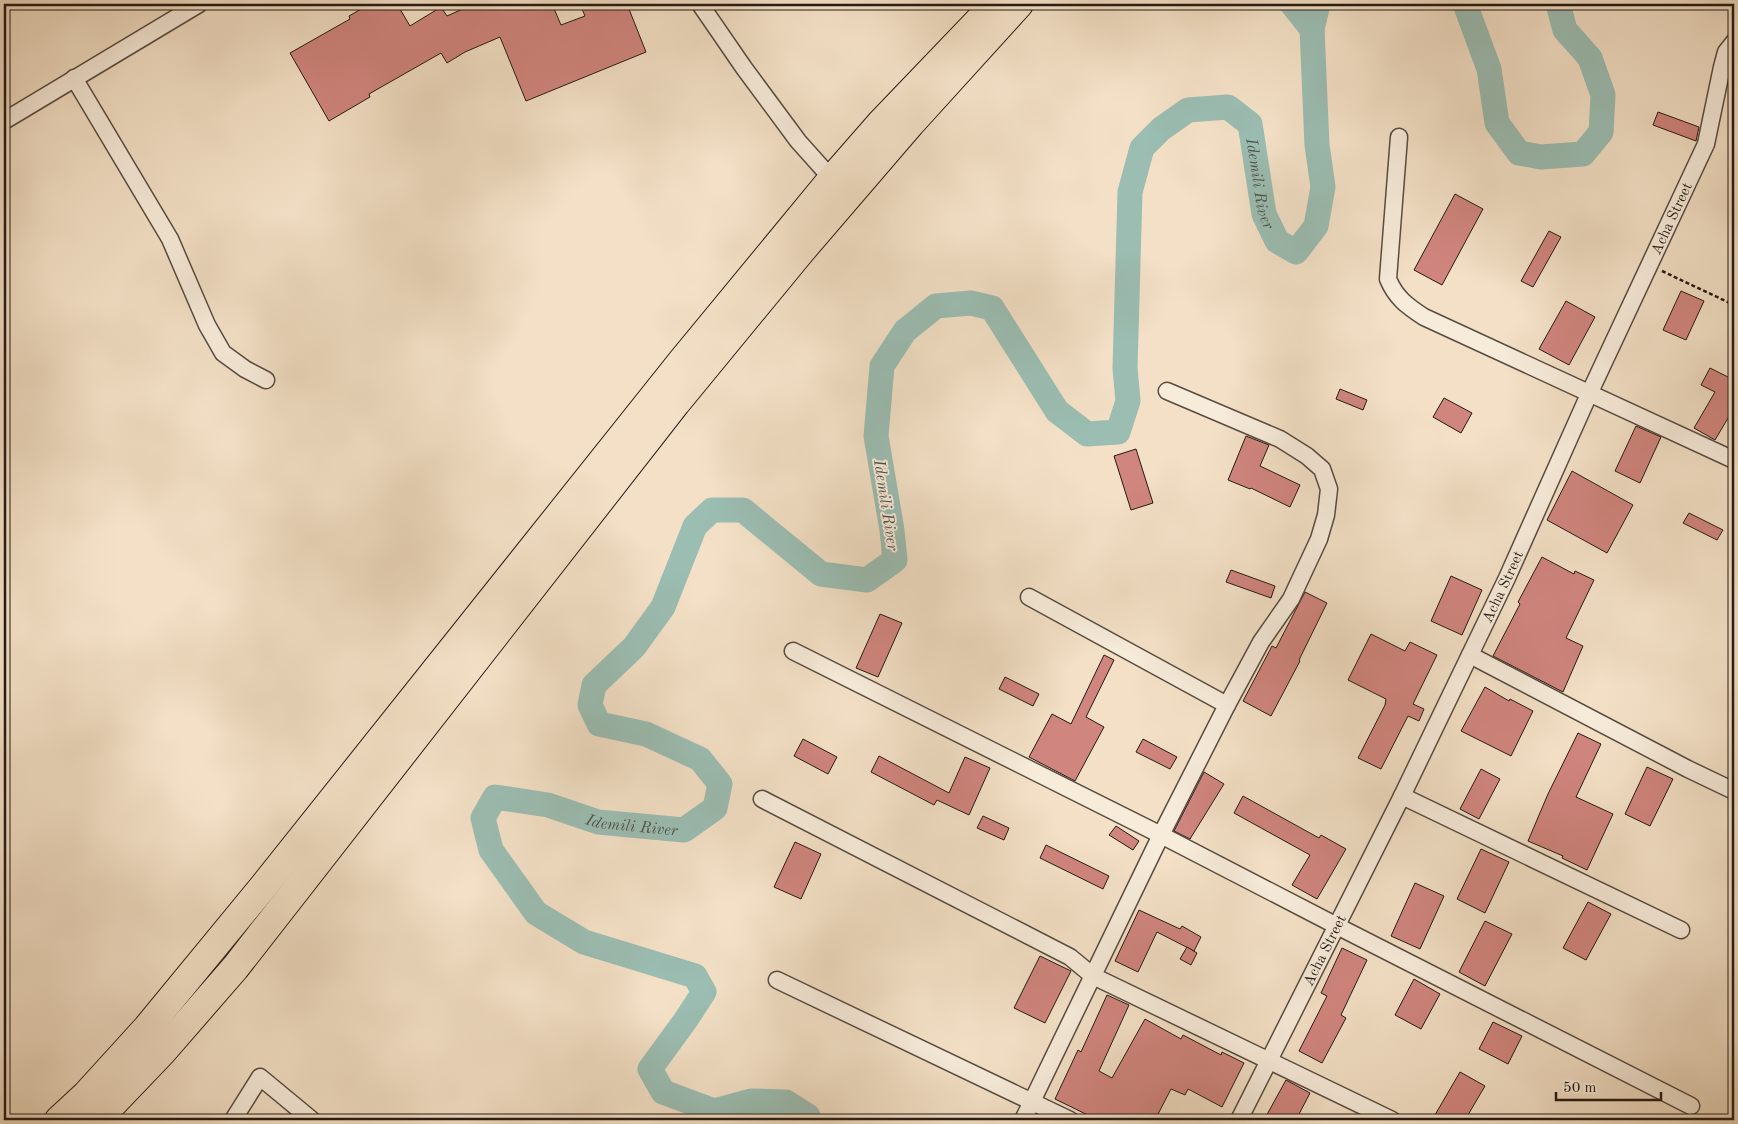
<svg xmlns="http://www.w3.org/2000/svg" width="1738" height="1124" font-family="'Old Standard TT',serif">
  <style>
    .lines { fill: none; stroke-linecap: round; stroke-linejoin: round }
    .river { stroke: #9bbdb2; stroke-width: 25 }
    .building { fill: #d0857e; stroke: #251a14 }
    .street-casing { stroke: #584c40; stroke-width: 19 }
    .highway-casing { stroke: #251a14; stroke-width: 30 }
    .path { stroke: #251a14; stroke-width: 2.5; stroke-dasharray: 4 2.5; stroke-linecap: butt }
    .street { stroke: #f7ebda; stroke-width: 16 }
    .highway { stroke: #f3e0c6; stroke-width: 28 }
    .labels { text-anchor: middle; stroke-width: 4; stroke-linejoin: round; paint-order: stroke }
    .street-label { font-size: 15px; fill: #251a14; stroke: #f7ebda }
    .water-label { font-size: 16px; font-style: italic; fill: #4e534b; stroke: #f7ebda }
  </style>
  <rect width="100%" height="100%" fill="#f3e0c6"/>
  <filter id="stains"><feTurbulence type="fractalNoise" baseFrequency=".004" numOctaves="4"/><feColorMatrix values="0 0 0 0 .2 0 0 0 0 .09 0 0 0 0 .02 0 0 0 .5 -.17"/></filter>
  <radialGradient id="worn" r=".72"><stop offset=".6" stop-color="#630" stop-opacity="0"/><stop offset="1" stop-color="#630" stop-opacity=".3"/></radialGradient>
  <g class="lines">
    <g class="river">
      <polyline points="1292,4 1312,29"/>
      <polyline points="1465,4 1489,69 1497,123 1519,153 1541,157 1583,154 1601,132 1603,95 1590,58 1565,30 1558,4"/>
      <path id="s1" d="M809,1120L808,1116L786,1102L751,1101L714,1111L663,1092L650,1069L685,1021L704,992L695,976L584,942L536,913L491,850L483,818L495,797L548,805L598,822L684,830L715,808L720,784L700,759L646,734L599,724L590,705L594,685L634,647L663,607L695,526L712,510H743L821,574L867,580L895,560L892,530L876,436L882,366L905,331L936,306L971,303L992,308L1057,411L1087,434L1118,432L1128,401L1125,368L1130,192L1142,148L1161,129L1188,110L1228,107L1250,124L1264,214L1277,241L1296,252L1316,226L1323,187L1317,145L1312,29L1318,4"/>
    </g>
  </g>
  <g class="building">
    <polygon points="370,4 397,4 410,26 441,7 447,16 474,4 552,4 561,25 585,16 580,4 627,4 646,52 526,101 500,37 465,52 447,63 441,53 369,94 370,97 329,121 290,53 350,19 349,16"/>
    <polygon points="1658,112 1699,127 1696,141 1653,125"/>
    <polygon points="1455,194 1483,209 1442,285 1414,270"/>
    <polygon points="1549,231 1561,237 1533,287 1521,281"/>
    <polygon points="1681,291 1704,301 1686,340 1663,330"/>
    <polygon points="1566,301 1595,317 1569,365 1539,349"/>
    <polygon points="1710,368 1734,380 1734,408 1715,440 1694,428 1715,392 1701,385"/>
    <polygon points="1340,389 1367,400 1363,410 1336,399"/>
    <polygon points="1444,398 1472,413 1461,433 1433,417"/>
    <polygon points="1636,426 1661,437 1640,483 1615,471"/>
    <polygon points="1246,436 1269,445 1260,466 1300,485 1290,507 1251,488 1250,489 1228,480"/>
    <polygon points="1136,449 1153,503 1131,510 1114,456"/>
    <polygon points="1572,471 1633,505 1607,553 1547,520"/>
    <polygon points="1689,513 1723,530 1717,540 1683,523"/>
    <polygon points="1542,557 1574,574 1575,571 1594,580 1566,638 1583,646 1563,692 1493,656 1520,604 1518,602"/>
    <polygon points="1231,570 1275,586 1271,598 1226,582"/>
    <polygon points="1451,576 1482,590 1462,635 1431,621"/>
    <polygon points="1305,592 1327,603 1299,660 1300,661 1271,716 1243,701 1272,646 1276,648"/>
    <polygon points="880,614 902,623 878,677 856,668"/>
    <polygon points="1371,634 1405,651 1410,642 1437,655 1413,704 1424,709 1419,721 1408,716 1381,769 1358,758 1385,705 1386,699 1348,680"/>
    <polygon points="1104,655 1114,660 1086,717 1104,727 1075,781 1029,757 1052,714 1071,724"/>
    <polygon points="1005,677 1039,694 1033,706 999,689"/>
    <polygon points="1485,687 1509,701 1510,699 1533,711 1511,756 1461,731"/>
    <polygon points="1578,733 1601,744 1576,797 1613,814 1587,870 1562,858 1563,856 1528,841 1548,794"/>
    <polygon points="803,739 837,757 828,774 794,756"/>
    <polygon points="1143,739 1177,757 1170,769 1136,752"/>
    <polygon points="879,756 949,793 965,757 990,768 969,815 937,800 934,805 871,772"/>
    <polygon points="1647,767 1673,779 1650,826 1625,814"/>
    <polygon points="1481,769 1500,779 1479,819 1460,809"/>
    <polygon points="1204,772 1224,784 1190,839 1174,831"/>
    <polygon points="1243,796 1319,838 1321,835 1346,849 1317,899 1292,885 1310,855 1234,813"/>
    <polygon points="983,816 1009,828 1004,840 977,828"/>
    <polygon points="1116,826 1139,841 1133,850 1109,835"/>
    <polygon points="795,842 821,854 801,899 774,887"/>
    <polygon points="1046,845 1109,876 1103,889 1040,858"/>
    <polygon points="1481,849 1509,862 1485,913 1457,899"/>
    <polygon points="1415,883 1444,896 1420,949 1391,936"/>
    <polygon points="1588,902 1611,914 1586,960 1563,948"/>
    <polygon points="1139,910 1180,929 1182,926 1201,937 1194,951 1157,932 1138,972 1115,961"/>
    <polygon points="1485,921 1512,934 1485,986 1459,972"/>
    <polygon points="1187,947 1197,953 1191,965 1180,959"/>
    <polygon points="1342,948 1367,960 1341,1015 1346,1018 1322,1063 1299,1051 1327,996 1321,993"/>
    <polygon points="1040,956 1071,971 1045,1023 1014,1008"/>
    <polygon points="1414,979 1440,994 1421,1029 1395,1015"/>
    <polygon points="1107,995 1129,1005 1099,1071 1112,1078 1145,1019 1181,1039 1183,1035 1221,1055 1222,1052 1244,1063 1222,1107 1188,1089 1185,1095 1171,1089 1155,1120 1098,1120 1055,1099 1078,1050 1081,1052"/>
    <polygon points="1493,1022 1522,1036 1508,1064 1479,1049"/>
    <polygon points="1460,1072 1485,1086 1465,1120 1432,1120"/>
    <polygon points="1286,1080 1310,1093 1296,1120 1264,1120"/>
  </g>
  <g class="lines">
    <g class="street-casing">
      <g id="street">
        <polyline points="700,4 744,68 798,141 832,179"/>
        <polyline points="74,78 170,239 207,325 223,353 245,369 266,380"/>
        <polyline points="4,121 199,4"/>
        <path d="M1399,137L1388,279C1396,298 1407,306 1424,317L1734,460"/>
        <polyline points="1029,597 1227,705"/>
        <polyline points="793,651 1161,835 1337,926 1691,1106"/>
        <polyline points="1470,655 1688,769 1734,791"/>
        <polyline points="1402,796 1681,930"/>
        <polyline points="762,799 1070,957 1093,976 1392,1120"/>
        <polyline points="777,980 1070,1120"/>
        <polyline points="233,1120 260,1077 312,1120"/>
        <polyline points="1023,1120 1161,835 1227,705 1261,642 1291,599 1319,539 1326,515 1329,489 1322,469 1307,456 1280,439 1167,391"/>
        <path id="s2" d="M1239,1120L1402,796L1507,578L1590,392L1706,144L1722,67L1726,52L1734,42"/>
      </g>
    </g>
    <g class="highway-casing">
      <g id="highway">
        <polyline points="59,1120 86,1095 147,1028 263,887 682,361 832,179 881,123 995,4"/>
        <polyline points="97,1120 162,1052 235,968 676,403 801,251 911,123 1019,4"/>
      </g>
    </g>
    <polyline class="path" points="1662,271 1734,305"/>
    <use href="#street" class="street"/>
    <use href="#highway" class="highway"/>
  </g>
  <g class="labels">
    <g class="street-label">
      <text dy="5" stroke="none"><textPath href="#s2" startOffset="1000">Acha Street</textPath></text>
      <text dy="5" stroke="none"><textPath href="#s2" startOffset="595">Acha Street</textPath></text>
      <text dy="5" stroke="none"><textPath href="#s2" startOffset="190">Acha Street</textPath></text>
    </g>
    <g class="water-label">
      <text dy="6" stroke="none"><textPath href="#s1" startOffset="2468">Idemili River</textPath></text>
      <text transform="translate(887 505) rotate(81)" y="6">Idemili River</text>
      <text dy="6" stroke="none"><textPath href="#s1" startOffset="744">Idemili River</textPath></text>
    </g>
  </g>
  <rect width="1738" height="1124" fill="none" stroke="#f3e0c6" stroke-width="20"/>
  <rect x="5" y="5" width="1728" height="1114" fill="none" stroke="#251a14" stroke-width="2.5"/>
  <rect x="10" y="10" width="1718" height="1104" fill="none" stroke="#251a14"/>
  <path d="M1556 1092v8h105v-8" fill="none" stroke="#251a14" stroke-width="2.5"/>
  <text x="1563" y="1092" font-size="15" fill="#251a14" stroke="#f7ebda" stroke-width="4" paint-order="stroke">50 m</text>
  <rect width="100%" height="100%" filter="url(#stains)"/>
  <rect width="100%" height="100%" fill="url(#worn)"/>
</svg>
